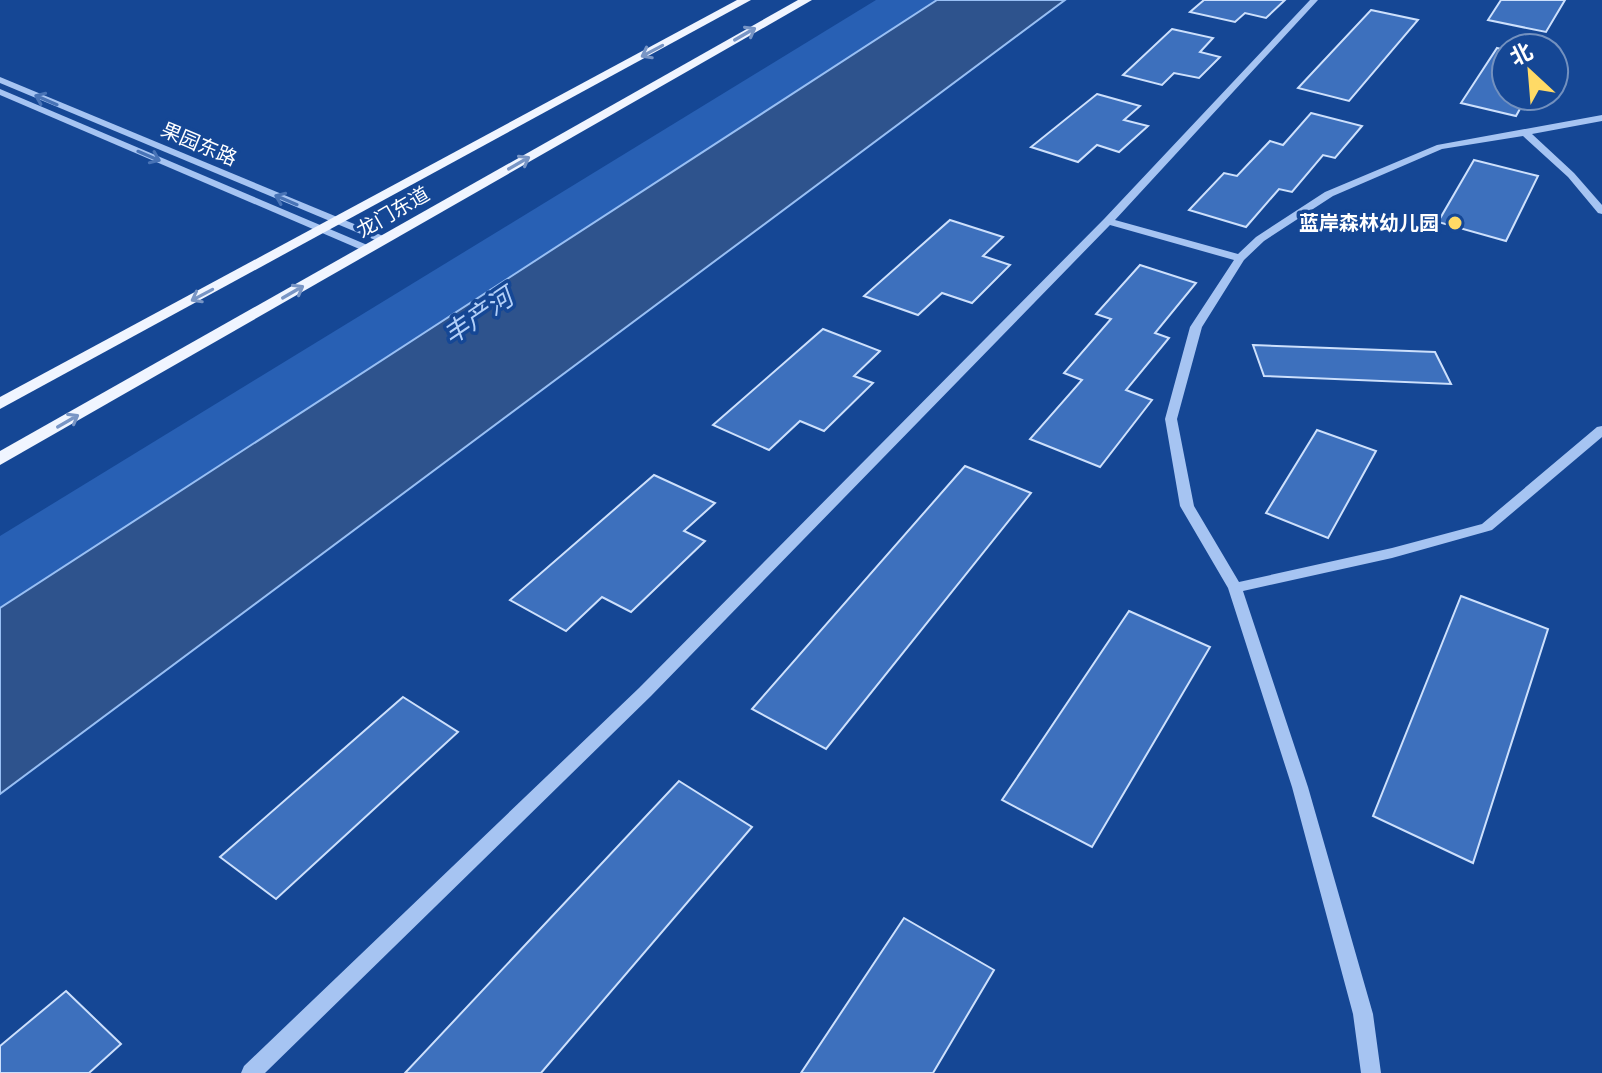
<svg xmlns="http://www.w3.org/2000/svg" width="1602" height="1073" font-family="'Archivo Narrow','Noto Sans SC',sans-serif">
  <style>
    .green { fill: #2860b4 }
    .water { fill: #2e538d; stroke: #98bff4; stroke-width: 2 }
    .building { fill: #3d70bd; stroke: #cde0fc; stroke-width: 2 }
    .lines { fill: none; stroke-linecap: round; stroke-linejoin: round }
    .minor { fill: #a6c4f2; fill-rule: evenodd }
    .major { fill: #f0f5ff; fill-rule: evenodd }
    .oneway { stroke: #7895c5 }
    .oneway2 { stroke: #4873b6 }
    .poi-dot { fill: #ffda66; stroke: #154795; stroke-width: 3 }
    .labels { text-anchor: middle; stroke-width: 7; stroke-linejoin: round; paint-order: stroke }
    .far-street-label { font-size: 20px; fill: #fff; stroke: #154795 }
    .far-poi-label { font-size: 20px; font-weight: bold; fill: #fff; stroke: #154795; text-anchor: end }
    .water-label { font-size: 26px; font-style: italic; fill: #b2cff8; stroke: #154795 }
  </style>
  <rect width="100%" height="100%" fill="#154795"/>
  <polygon class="green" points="876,0 937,0 0,608 0,536"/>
  <polygon class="water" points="937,0 1065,0 0,794 0,608"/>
  <g class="building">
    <polygon points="1204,0 1285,0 1266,18 1245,13 1235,22 1190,12"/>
    <polygon points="1501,0 1565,0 1546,32 1488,20"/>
    <polygon points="1371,10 1418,20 1349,101 1298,88"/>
    <polygon points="1172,29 1213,38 1200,52 1220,57 1199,78 1174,73 1162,85 1123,75"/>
    <polygon points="1497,48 1506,50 1506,96 1527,96 1516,116 1461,103"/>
    <polygon points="1097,94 1140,106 1124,120 1148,126 1119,152 1097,145 1078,162 1031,147"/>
    <polygon points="1311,113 1362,126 1335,158 1323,155 1292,192 1279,189 1246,227 1189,210 1224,173 1237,176 1270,141 1283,145"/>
    <polygon points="1474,160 1538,176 1506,241 1438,222"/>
    <polygon points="950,220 1003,237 983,256 1010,265 972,303 942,293 918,315 864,296"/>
    <polygon points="1140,265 1196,283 1155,333 1169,338 1126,390 1152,400 1100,467 1030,439 1082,380 1064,373 1111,319 1096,314"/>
    <polygon points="823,329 880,351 854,376 873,383 824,431 800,421 769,450 713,425"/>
    <polygon points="1253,345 1435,352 1451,384 1264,376"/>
    <polygon points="1317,430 1376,451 1328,538 1266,513"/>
    <polygon points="965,466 1031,493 826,749 752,709"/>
    <polygon points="654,475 715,503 684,531 705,541 631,612 602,597 566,631 510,600"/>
    <polygon points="1461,596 1548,629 1473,863 1373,816"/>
    <polygon points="1129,611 1210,647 1092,847 1002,800"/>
    <polygon points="403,697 458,732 276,899 220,857"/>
    <polygon points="679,781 752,827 541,1073 405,1073"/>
    <polygon points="904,918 994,970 933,1073 801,1073"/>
    <polygon points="66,991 121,1044 89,1073 0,1073 0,1046"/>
  </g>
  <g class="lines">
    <g class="minor">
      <polygon points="1310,0 1318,0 1115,220 1238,254 1256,237 1325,192 1437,145 1602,115 1602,121 1532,134 1574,173 1602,205 1602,214 1598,213 1568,177 1523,136 1442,149 1333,196 1264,241 1244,260 1202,327 1177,419 1194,506 1239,582 1392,548 1482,524 1597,427 1602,426 1602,437 1492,530 1392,558 1243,591 1308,787 1373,1014 1381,1073 1361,1073 1353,1014 1292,787 1228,588 1180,506 1165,419 1190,327 1234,260 1110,225 651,696 265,1073 241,1073 244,1066 639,688 1104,219"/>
      <polygon points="0,77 388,238 389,240 384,243 380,242 0,83"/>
      <polygon points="0,89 372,247 373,249 372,251 364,251 0,95"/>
    </g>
    <g class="major">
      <polygon points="737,0 751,0 0,409 0,397"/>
      <polygon points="798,0 812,0 0,465 0,451"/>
    </g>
  </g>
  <defs><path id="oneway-shaft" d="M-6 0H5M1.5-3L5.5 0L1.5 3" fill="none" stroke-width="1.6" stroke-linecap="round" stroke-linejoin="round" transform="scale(2)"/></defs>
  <g class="oneway">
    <use href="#oneway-shaft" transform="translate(745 34) rotate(-30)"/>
    <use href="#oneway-shaft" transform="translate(652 51) rotate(152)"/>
    <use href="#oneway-shaft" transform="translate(519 163) rotate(-30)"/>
    <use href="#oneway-shaft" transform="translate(293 292) rotate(-30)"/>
    <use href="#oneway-shaft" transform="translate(202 295) rotate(152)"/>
    <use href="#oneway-shaft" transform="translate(68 421) rotate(-30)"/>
  </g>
  <g class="oneway2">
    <use href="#oneway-shaft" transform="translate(46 100) rotate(-157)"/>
    <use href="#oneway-shaft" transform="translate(149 156) rotate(23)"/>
    <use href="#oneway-shaft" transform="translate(286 200) rotate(-157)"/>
  </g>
  <circle class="poi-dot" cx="1455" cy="223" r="8"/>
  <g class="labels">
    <g class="far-street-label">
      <text transform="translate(199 144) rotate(23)" y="7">果园东路</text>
      <text transform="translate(393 212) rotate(-30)" y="7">龙门东道</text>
    </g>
    <g class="far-poi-label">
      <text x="1439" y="230">蓝岸森林幼儿园</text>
    </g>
    <g class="water-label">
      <text transform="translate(478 316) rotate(-34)" y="9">丰产河</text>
    </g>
  </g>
  <g transform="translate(1530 72) rotate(334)"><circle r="38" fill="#154795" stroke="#7391bf" stroke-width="2"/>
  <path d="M0-6L14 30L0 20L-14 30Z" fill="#ffda66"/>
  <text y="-12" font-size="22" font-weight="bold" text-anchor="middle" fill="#ffffff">北</text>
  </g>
</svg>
